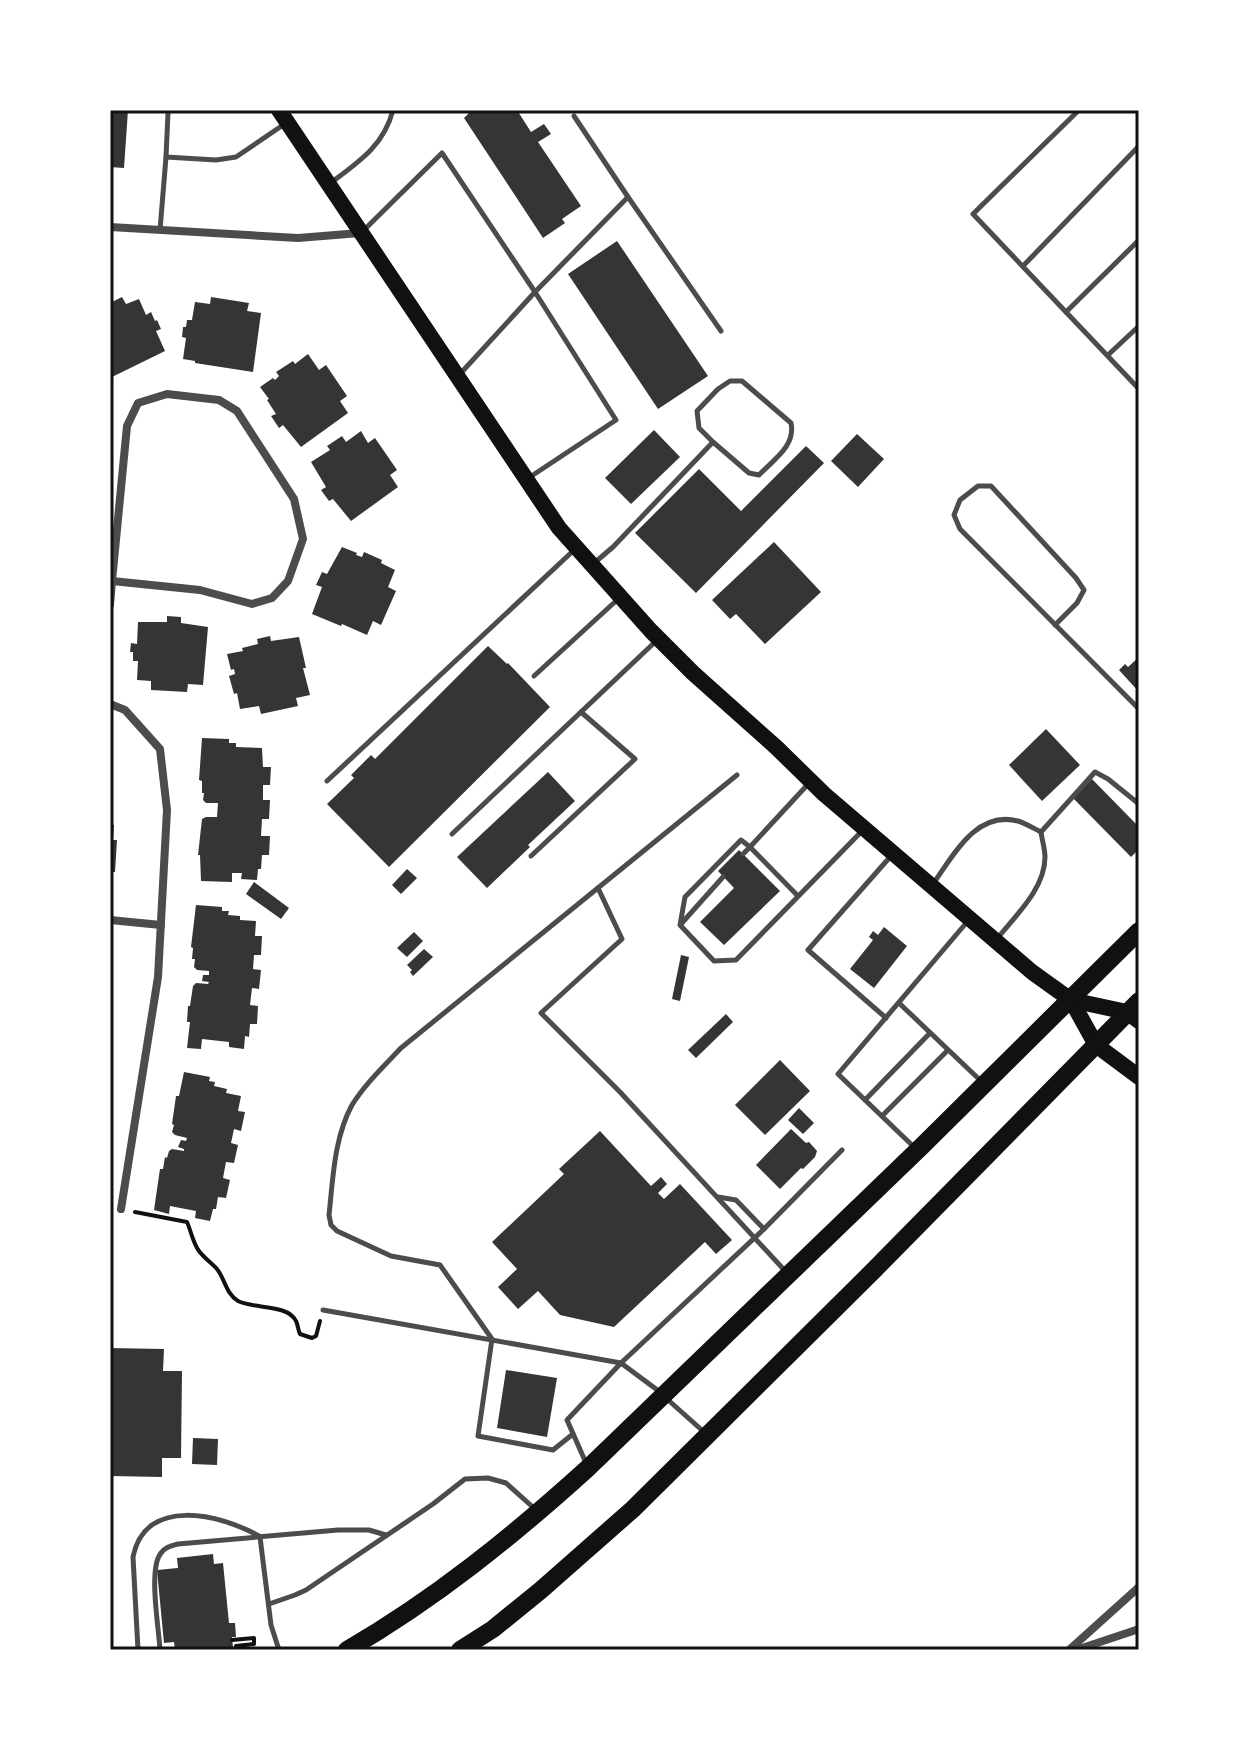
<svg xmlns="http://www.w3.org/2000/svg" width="1249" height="1760" font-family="'Source Serif 4',serif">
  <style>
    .building { fill: #353535 }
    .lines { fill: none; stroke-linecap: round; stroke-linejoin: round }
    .path { stroke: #111; stroke-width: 4 }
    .service { stroke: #4c4c4c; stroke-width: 5 }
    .minor { stroke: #4c4c4c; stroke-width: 8 }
    .secondary { stroke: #111; stroke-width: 16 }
    .primary { stroke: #111; stroke-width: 18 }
    .neatline { fill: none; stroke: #111; stroke-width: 3 }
  </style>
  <rect width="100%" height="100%" fill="#fff"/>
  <g class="building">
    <polygon points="110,110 128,110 124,168 110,167"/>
    <polygon points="472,110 517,110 531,132 544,124 551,134 538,142 581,206 562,219 565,223 543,238 464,118"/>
    <polygon points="617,241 708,376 658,409 568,274"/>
    <polygon points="122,297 126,304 139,299 146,315 151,312 155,321 157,320 161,329 156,331 165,351 112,377 110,376 110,303"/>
    <polygon points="211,297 249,303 247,311 261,313 253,372 195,363 195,361 183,359 186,338 182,337 183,327 186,327 187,320 192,320 195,302 210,304"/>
    <polygon points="308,354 319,370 326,365 347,396 340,401 348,413 301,447 283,425 279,428 271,416 276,414 267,400 269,399 260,387 273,378 275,380 279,376 276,372 293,361 295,364"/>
    <polygon points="654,430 680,457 631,504 605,478"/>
    <polygon points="361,431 368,443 375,438 397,470 390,475 398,487 351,521 333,499 329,501 321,490 326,487 311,462 330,450 327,446 342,436 346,442"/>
    <polygon points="857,434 884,459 858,487 831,461"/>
    <polygon points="806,446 824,463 696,593 635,533 699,469 741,511"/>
    <polygon points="774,542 821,592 765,644 736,614 730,619 712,600"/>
    <polygon points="342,547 357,553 356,555 362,557 364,552 382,560 381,563 395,570 388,587 396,591 381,625 373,621 367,635 342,624 341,626 312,614 322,587 316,585 322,572 327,574"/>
    <polygon points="167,616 181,617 181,623 208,627 203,685 188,684 187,692 151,690 151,681 137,680 138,661 133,661 133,652 130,652 131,643 137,644 138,622 167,622"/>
    <polygon points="270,636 271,641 299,637 306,668 303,668 310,695 296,698 298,706 261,714 259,706 240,709 237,693 234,694 229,676 235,674 234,669 231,670 227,654 243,651 242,648 258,644 257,639"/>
    <polygon points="488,646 507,664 508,663 550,707 389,867 327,804 354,778 351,775 371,755 375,759"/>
    <polygon points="1139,657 1139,692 1119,670 1125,664 1128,667"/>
    <polygon points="1046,729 1080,765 1042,801 1009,765"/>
    <polygon points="202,738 229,739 229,743 236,743 236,747 262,748 263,767 271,767 270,785 263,785 263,800 270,800 269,819 262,819 261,836 270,836 269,855 262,855 261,869 258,869 257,880 241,879 242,873 232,873 232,882 201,881 200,855 198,855 202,819 206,817 217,817 218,803 206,803 203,800 204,793 202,793 202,781 199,780"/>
    <polygon points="548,772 575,801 528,845 530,847 487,888 457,857"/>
    <polygon points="1092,779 1139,827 1139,849 1131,857 1073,798"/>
    <polygon points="110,824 114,825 113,840 117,840 115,872 110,872"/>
    <polygon points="739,850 780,891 724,945 700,922 734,888 718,871"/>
    <polygon points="407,869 417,878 401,894 392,885"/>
    <polygon points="254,882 289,908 281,919 246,894"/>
    <polygon points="196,905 222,907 222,911 229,911 228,915 240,916 240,920 256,921 255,936 262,936 261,955 254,955 253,969 261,970 259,989 252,988 250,1005 258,1006 257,1024 250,1024 249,1037 245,1036 244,1049 229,1047 229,1042 202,1039 201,1049 187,1048 190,1022 187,1022 188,1006 190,1006 193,986 196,983 208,984 209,982 202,981 203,975 209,975 209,971 197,970 194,967 195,959 192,959 193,948 191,947"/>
    <polygon points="884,927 907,946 874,988 850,969 873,940 869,937 873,931 878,935"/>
    <polygon points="414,932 423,941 407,957 397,948"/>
    <polygon points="424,949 433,957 413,976 410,972 412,970 407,965"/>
    <polygon points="681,955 689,957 680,1001 672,999"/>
    <polygon points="726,1014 733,1022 696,1058 688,1050"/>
    <polygon points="780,1060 810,1091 765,1135 735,1105"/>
    <polygon points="184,1072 210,1077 209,1081 215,1082 214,1086 227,1089 226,1093 241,1096 238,1111 245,1112 241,1131 234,1129 231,1143 238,1145 234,1163 226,1162 223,1178 230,1180 226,1198 218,1197 216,1209 213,1209 210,1221 195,1218 196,1211 170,1206 169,1214 154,1210 160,1169 163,1169 165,1157 167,1158 169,1151 172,1149 184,1151 184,1149 178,1147 181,1140 186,1141 187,1138 175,1135 172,1132 174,1125 172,1124 176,1096 179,1096"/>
    <polygon points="799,1108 814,1123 803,1134 788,1120"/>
    <polygon points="791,1129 806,1143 809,1142 817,1151 815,1157 803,1169 801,1168 780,1189 756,1165"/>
    <polygon points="600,1131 651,1186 661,1177 667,1184 658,1193 664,1199 680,1184 732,1240 716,1254 705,1242 614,1327 560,1315 538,1291 518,1309 498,1287 517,1269 492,1242 564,1174 559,1169"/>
    <polygon points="110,1348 164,1349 163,1371 182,1371 181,1458 162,1458 162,1477 110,1476"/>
    <polygon points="506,1370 557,1378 547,1437 497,1428"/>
    <polygon points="193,1438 218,1439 217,1465 192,1464"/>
    <polygon points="213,1554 214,1564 223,1563 229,1623 235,1623 236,1637 232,1637 233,1648 175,1650 174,1642 164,1643 157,1570 178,1568 177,1558"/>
  </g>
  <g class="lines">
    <g class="path">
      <path d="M135,1212L187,1222C191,1231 193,1243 199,1251C204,1258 212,1263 217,1269C225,1279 226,1294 238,1301C253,1309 288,1304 296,1321C298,1325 298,1330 300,1334L312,1338L316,1336L320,1321"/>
      <polyline points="232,1640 254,1638 254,1644 236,1646 236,1650"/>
    </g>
    <g class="service">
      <polyline points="1079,110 973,214 1139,389"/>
      <polyline points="574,116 628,197"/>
      <polyline points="166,157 168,113"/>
      <path d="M332,182C360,161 384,145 393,110"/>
      <polyline points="160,230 166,157 216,160 236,157 286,123"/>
      <polyline points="364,230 442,153 535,292 616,420 530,477"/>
      <polyline points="1023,266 1139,146"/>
      <polyline points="1066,312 1139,240"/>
      <polyline points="1108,355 1139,326"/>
      <polyline points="460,374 535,292 628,197 721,331"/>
      <path d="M593,564L613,547L713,442L699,428L697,411L718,389L730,381H742L791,423C796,446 773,460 759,475L749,473L713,442"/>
      <polyline points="1055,625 1077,603 1084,590 1076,578 991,486 978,486 960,500 954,515 960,529 1139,709"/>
      <polyline points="534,676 617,600"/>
      <polyline points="327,781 573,551"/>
      <polyline points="810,782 750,847 741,840 685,897 680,925 714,961 736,960 861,832"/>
      <polyline points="452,834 655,642"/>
      <polyline points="743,854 750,847 797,895"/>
      <polyline points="531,856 635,759 581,712"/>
      <path d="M933,884C953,856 976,810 1018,821C1025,823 1033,828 1041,832L1095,772L1108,779L1139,804"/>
      <polyline points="598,888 622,939 541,1013 620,1092 787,1273"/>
      <polyline points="681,924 723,877"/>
      <path d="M997,939C1015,916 1045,889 1045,857C1045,849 1042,840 1041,832"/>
      <polyline points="899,1003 982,1082"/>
      <polyline points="886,1018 808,950 890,857"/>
      <polyline points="865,1100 930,1033"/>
      <polyline points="882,1116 948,1050"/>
      <polyline points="915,1148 838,1074 967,922"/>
      <polyline points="718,1197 736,1200 764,1229"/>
      <polyline points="323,1310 621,1363 567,1420 586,1463"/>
      <polyline points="660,1392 621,1363 764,1229 842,1150"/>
      <polyline points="667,1399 704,1432"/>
      <path d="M573,1434L553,1450L478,1436L492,1339L440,1265L391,1256L337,1231L331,1225L329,1215C333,1179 334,1138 352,1105C365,1084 384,1066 401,1048L737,775"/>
      <polyline points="260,1537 271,1625 279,1650"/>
      <polyline points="269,1604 295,1595 306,1590 433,1504 465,1479 488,1478 506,1483 535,1509"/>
      <path d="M138,1650L133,1557C145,1496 220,1514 259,1536"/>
      <path d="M160,1650C159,1629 148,1568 161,1553C165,1547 171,1546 178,1544L338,1530H369L386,1535"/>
    </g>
    <g class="minor">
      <polyline points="110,227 298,238 360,233"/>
      <polyline points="110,605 112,581 127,426 138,403 167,394 219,400 237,411 294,499 303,539 288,581 272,598 252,604 200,590 112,581"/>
      <polyline points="110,704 125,710 160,749 167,810 158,977 121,1209"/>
      <polyline points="110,920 161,925"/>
      <polyline points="1069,1650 1139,1587"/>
      <polyline points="1076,1650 1139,1629"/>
    </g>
    <g class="secondary">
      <polyline points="279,110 559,528 651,631 693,673 777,748 824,794 1032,972 1071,1000 1127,1012 1139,1021"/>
      <polyline points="1071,1000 1096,1045 1139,1077"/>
    </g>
    <g class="primary">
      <path d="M347,1650C435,1599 513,1536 588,1468L922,1146L1139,931"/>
      <polyline points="460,1650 493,1629 541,1590 633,1509 875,1269 1139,1001"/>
    </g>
  </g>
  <rect width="1249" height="1760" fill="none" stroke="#ffffff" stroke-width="224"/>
  <rect x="112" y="112" width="1025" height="1536" class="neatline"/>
</svg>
